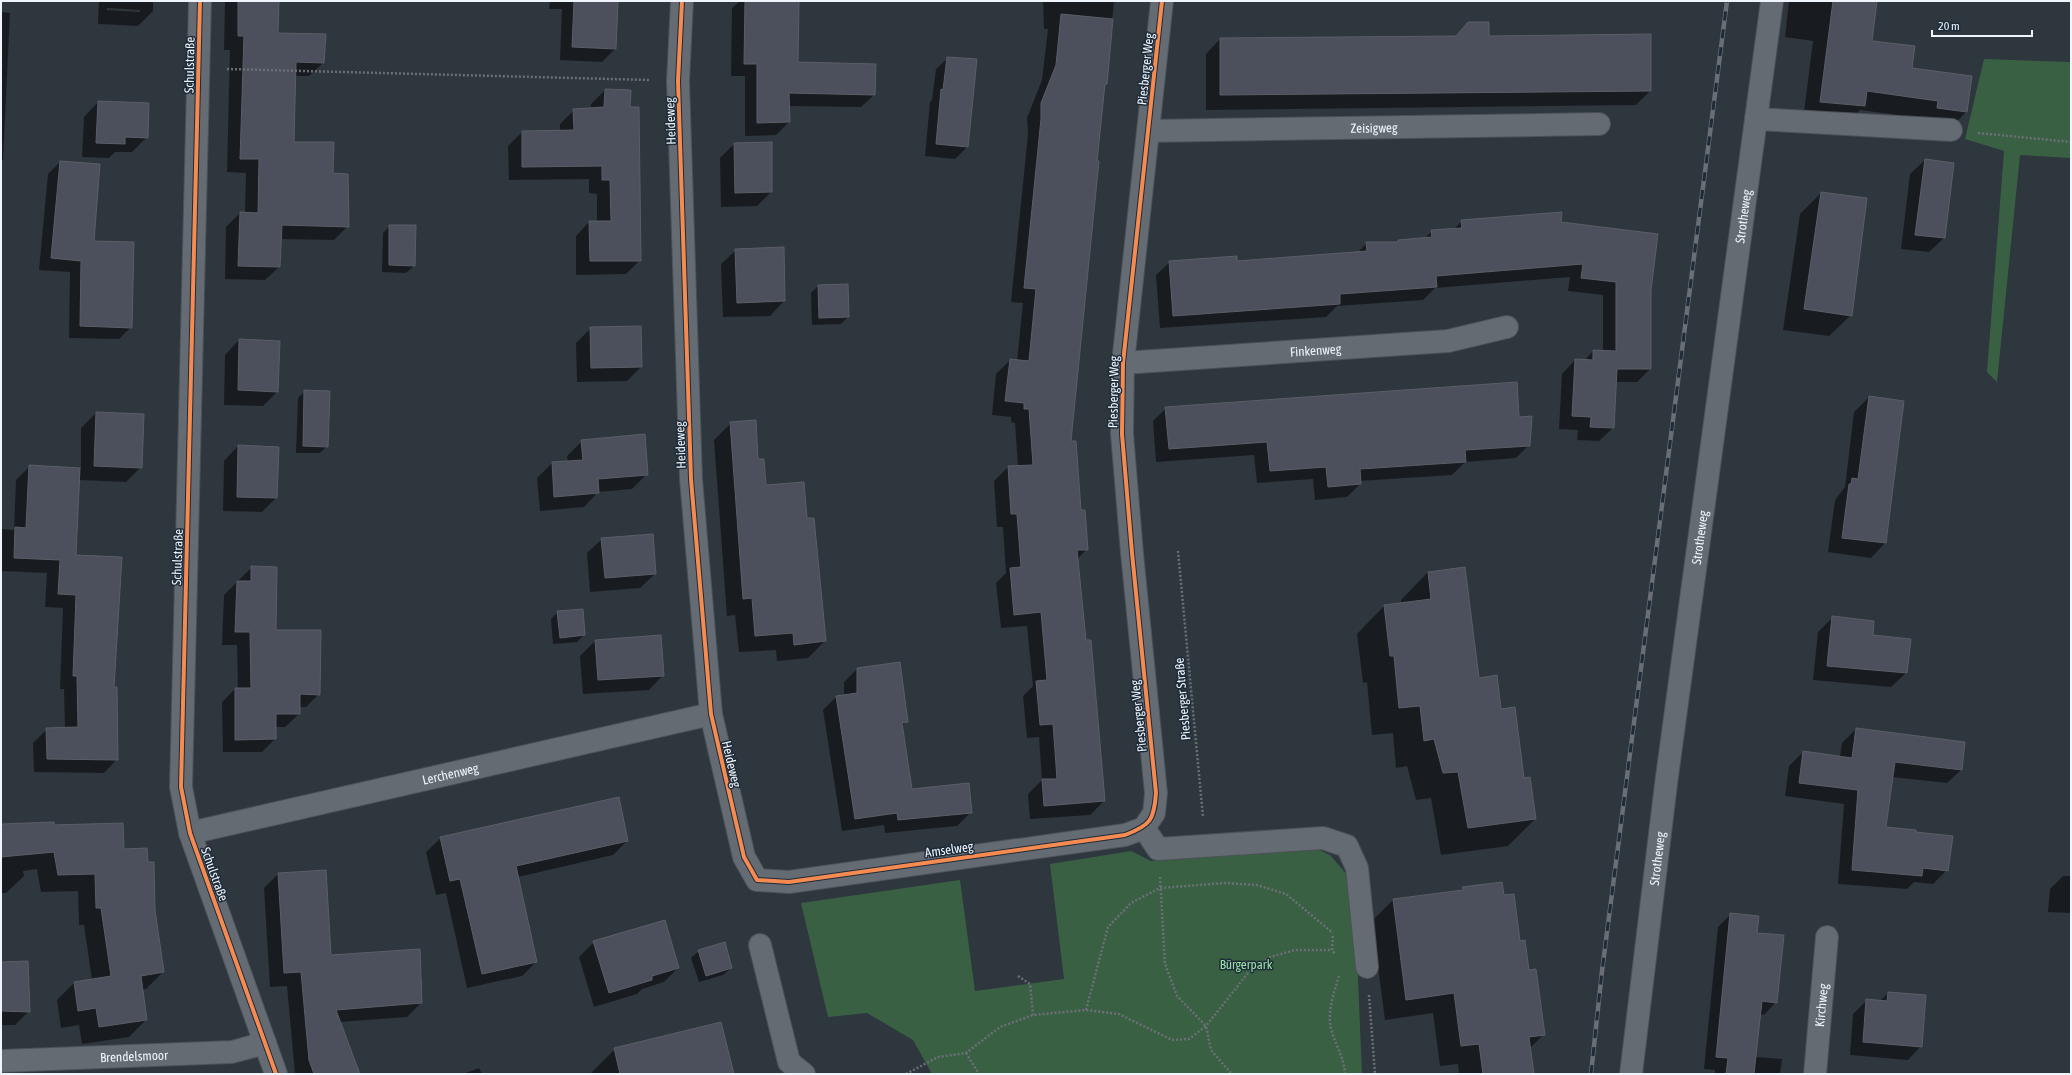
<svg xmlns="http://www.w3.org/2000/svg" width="2072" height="1075" font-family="'Asap Condensed',sans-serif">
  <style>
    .green { fill: #396043 }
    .shadow { fill: #0007; fill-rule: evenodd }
    .building { fill: #4c505c; stroke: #5b5e66 }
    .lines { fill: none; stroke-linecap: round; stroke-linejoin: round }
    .minor-casing { stroke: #4b5158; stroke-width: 24 }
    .path { stroke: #6a7076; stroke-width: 2.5; stroke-dasharray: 2 2; stroke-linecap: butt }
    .minor { stroke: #656b72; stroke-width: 22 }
    .rail-casing { stroke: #6a6f75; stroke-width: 4.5 }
    .rail { stroke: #1e2b39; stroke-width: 3; stroke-dasharray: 9; stroke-linecap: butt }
    .cycleway-casing { stroke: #1e2b39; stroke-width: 6 }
    .cycleway { stroke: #f68b52; stroke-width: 4 }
    .labels { text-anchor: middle; stroke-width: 3; stroke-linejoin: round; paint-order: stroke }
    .street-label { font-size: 13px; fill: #eef5fd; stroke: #1e2b39 }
    .park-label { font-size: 13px; fill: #99e1a6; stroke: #1e2b39 }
  </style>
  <rect width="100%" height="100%" fill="#2e363e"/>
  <g class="green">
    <polygon points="1984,59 2071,62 2071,158 2020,155 1997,382 1987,372 2004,151 1965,139"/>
    <polygon points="1315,848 1330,855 1349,877 1358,978 1362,1074 932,1074 913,1040 867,1013 828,1017 801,903 960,880 975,991 1064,979 1050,864 1131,851 1151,861"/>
  </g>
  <g class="shadow">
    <path d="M99,1H153V11L138,26L98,24ZM107,8L140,10V12L107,10Z"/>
    <polygon points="225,1 278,1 277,34 323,63 309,76 294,76 293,143 332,174 348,226 334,240 280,239 279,267 265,280 225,279 226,227 240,213 245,213 246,173 227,172 230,50 224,50"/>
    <polygon points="550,1 617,1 615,49 602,62 560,60 562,9 549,9"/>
    <polygon points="740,1 798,1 797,63 874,95 861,107 788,106 789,122 776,135 745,136 745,76 731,76 732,8"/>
    <polygon points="1043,1 1114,1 1106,84 1103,86 1069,442 1087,549 1077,559 1085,641 1104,801 1090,815 1030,819 1028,794 1042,780 1039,737 1027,738 1023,696 1033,686 1027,626 1001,628 996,583 1006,573 1003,527 997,527 994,481 1008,467 1018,467 1015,423 1011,422 1011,417 992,415 996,374 1010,360 1017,361 1023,303 1011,302 1028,134 1027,118 1042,80 1048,29 1044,29"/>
    <polygon points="1789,1 1876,1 1871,42 1911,69 1971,77 1966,112 1949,130 1921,118 1860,110 1847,124 1803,120 1813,41 1785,37"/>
    <polygon points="1,12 10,13 3,160 1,161"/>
    <polygon points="1469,23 1488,37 1650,91 1636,105 1206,110 1206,54 1220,39 1455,37"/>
    <polygon points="948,58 967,147 955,159 925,156 930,102 932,100 936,69"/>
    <polygon points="605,90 640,260 626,274 576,275 576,236 589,222 597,222 597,194 589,193 589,179 509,180 508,146 522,132 560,131 560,124 574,110 591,109 591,104"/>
    <polygon points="98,102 147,137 132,152 115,152 109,158 82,157 84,117"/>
    <polygon points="734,144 771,192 757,206 721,207 720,158"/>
    <polygon points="1925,160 1944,238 1929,252 1901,249 1910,174"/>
    <polygon points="60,162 131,327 119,339 69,338 70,272 39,270 48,174"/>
    <polygon points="1821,193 1851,315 1829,336 1783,330 1800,214"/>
    <polygon points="1462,221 1560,223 1650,290 1650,369 1637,382 1616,382 1613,428 1599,441 1577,440 1578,430 1559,429 1562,374 1575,360 1584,361 1593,351 1603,352 1603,295 1568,291 1570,277 1435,288 1423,300 1337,306 1326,317 1160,328 1156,275 1170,262 1237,262 1357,253 1367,243 1397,243 1399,241 1424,239 1432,231 1453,230"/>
    <polygon points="390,226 414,266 406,273 382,272 383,233"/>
    <polygon points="783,248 784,301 770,316 723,317 721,264 736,250"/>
    <polygon points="818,286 848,317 841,324 812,325 811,293"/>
    <polygon points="591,328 641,367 627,381 577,382 576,343"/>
    <polygon points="239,340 277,392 263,406 224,405 225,355"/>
    <polygon points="305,391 327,446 320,453 296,453 298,398"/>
    <polygon points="1869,397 1903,401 1885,543 1871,558 1828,552 1835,500 1845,487 1854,412"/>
    <polygon points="1166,408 1518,418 1529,445 1516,458 1465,462 1452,475 1359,481 1360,484 1347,497 1315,500 1313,479 1257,483 1254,455 1156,462 1153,421"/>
    <polygon points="96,413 141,467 126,482 80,480 80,469 79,469 75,556 113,688 117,759 104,773 34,772 33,743 47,729 65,729 64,689 60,689 63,608 45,607 47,573 1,571 1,529 14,530 16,480 30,466 81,469 81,428"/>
    <polygon points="731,423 757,460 765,486 806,519 825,641 808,658 777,661 776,650 739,652 735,615 727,616 714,440"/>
    <polygon points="582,441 647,474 632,489 598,492 584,507 540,511 537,478 552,463 568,462 567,456"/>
    <polygon points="238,446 276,498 262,512 223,511 224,461"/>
    <polygon points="602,539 655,574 640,588 590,592 587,553"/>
    <polygon points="252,567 275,631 319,694 306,707 299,707 299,714 285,727 275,727 275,739 262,752 223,752 222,702 235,689 238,689 237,645 222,645 224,595"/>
    <polygon points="1428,572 1478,679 1500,711 1535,819 1508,846 1441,855 1431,798 1416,800 1407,766 1396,768 1393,733 1372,735 1367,682 1363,683 1357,634 1384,606 1401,604 1401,600"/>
    <polygon points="558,612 584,635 577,642 553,644 551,619"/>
    <polygon points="1833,617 1872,636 1906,673 1891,687 1813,680 1818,632"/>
    <polygon points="660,636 663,675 649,690 583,694 580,656 595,641"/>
    <polygon points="857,669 907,721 901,727 911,790 970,813 957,826 885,833 884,825 842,831 823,710 836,697 844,696 844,682"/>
    <polygon points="1856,729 1961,770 1947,783 1892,777 1885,828 1947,870 1933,884 1914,882 1907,889 1838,884 1844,804 1785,796 1789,766 1803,752 1840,757 1842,743"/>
    <polygon points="1,825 53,826 123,850 154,910 163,972 146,989 142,990 146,1020 129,1037 82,1044 79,1025 61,1028 57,1000 74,983 92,980 84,925 79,925 78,891 41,892 37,869 23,871 24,876 6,893 1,893"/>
    <polygon points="441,838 627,841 613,855 518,877 536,962 522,976 467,988 446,893 436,895 426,852"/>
    <polygon points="278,874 330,956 421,1003 407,1017 339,1022 359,1074 295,1074 287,986 270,987 264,888"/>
    <polygon points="2063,876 2071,876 2071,913 2048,912 2050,889"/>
    <polygon points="1463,888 1503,896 1528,971 1544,1034 1530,1048 1533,1074 1459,1074 1458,1064 1440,1066 1433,1013 1385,1020 1372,921 1393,900 1459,892"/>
    <polygon points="1731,914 1756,934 1776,1002 1764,1015 1760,1014 1755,1057 1782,1059 1780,1074 1715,1074 1715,1070 1704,1069 1718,927"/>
    <polygon points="594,942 678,968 664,982 642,989 637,994 594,1007 579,957"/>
    <polygon points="699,951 731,968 723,975 699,982 691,958"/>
    <polygon points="1,963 29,1011 15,1025 1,1025"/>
    <polygon points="1888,993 1921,1046 1908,1060 1850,1055 1853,1014 1867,1000 1880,1001"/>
    <polygon points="615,1049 733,1074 590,1074"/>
    <polygon points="479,1068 482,1074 463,1074"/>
  </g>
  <g class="building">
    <polygon points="238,1 279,1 278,33 326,34 324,63 296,62 294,142 334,142 333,173 348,174 349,227 282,225 280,267 238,266 240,212 258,213 259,159 240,159 244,36 238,36"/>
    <polygon points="574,1 618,1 616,49 572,47"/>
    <polygon points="745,1 799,1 798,62 876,64 875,95 789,93 790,122 757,123 757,64 744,64"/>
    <polygon points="1833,1 1877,1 1872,41 1915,46 1912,68 1972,76 1967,112 1937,108 1938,101 1867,91 1865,106 1820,102"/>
    <polygon points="1061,14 1113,19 1107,84 1105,84 1097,161 1099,161 1071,441 1076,441 1081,510 1085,510 1088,550 1077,550 1086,640 1091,640 1105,801 1044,806 1042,779 1057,779 1053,724 1040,725 1036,681 1047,680 1041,612 1014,615 1010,568 1021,567 1017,514 1011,514 1008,466 1033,465 1029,409 1024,409 1024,403 1005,401 1010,359 1029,361 1036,289 1024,288 1041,119 1041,103 1056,65"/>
    <polygon points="1468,22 1489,22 1489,36 1651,34 1651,91 1220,95 1220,38 1456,36"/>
    <polygon points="947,57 977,59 968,147 936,144 941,89 943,90"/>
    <polygon points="605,89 631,90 630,107 639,107 641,261 590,261 589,221 611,221 610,180 602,180 602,166 522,167 522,131 574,130 573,109 604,107"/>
    <polygon points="98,101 149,103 148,138 125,137 125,144 96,143"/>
    <polygon points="772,142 772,192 735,193 734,143"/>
    <polygon points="1925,159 1954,163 1945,238 1915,235"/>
    <polygon points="60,161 100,164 94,241 134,242 132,328 80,326 81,261 51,258"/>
    <polygon points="1821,192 1867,198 1852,316 1804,309"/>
    <polygon points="1562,212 1561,222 1658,234 1651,290 1651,369 1617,369 1614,428 1590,427 1591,417 1572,416 1575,359 1593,360 1593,350 1616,351 1616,282 1581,278 1583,264 1436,276 1437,287 1340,294 1340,304 1173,316 1169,261 1237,256 1237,261 1367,251 1366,242 1398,242 1398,240 1432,237 1431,230 1462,228 1461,220"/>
    <polygon points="389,225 416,225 415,266 389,265"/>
    <polygon points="784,247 785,301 737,303 735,249"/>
    <polygon points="848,284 849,317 819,318 818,285"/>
    <polygon points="641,326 642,367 591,368 590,327"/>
    <polygon points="239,339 280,341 278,392 238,390"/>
    <polygon points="1517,382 1519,417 1532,416 1530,446 1465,450 1466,462 1360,469 1361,484 1328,487 1326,467 1270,471 1267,442 1169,449 1165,407"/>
    <polygon points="304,390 330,391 328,447 303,446"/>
    <polygon points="1869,396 1904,401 1886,543 1842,538 1849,484 1851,484 1852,478 1858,479"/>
    <polygon points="96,412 144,414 142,468 94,466"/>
    <polygon points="756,420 758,459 764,459 766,485 804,482 807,518 814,518 826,641 794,645 793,633 755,636 752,598 743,599 730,422"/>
    <polygon points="645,434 648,475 598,479 599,493 554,497 552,462 583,460 581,440"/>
    <polygon points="238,445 279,447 277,498 237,497"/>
    <polygon points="29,465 80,468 76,555 122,557 114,687 117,687 118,760 47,759 46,728 78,727 77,676 73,676 76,595 58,594 60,560 14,558 15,527 26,528"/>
    <polygon points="653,534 656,574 605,578 601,538"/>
    <polygon points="251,566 277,567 276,630 321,630 320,695 300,694 300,714 276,714 276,739 235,740 235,688 251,688 250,632 235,632 237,581 251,581"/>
    <polygon points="1465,567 1479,678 1497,675 1501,709 1515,707 1524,778 1530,777 1536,819 1468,828 1458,772 1443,773 1434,739 1424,741 1420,706 1399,708 1394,656 1390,656 1384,605 1431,599 1428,572"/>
    <polygon points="583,609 585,635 560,638 557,611"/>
    <polygon points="1832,616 1874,621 1873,635 1911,639 1907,673 1827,666"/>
    <polygon points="661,635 664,676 598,680 595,640"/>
    <polygon points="900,662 908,722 902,723 912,789 969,783 972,813 898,820 897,813 855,819 836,696 857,693 857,668"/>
    <polygon points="1856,728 1965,742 1962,770 1895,762 1886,827 1916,830 1916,832 1953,836 1948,871 1923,868 1922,876 1852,870 1858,790 1799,783 1803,751 1852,758"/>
    <polygon points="619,797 628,841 516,866 537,962 482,974 460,879 450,881 440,837"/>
    <polygon points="54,822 54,825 123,823 124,849 147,848 148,862 154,862 155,910 164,972 141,976 147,1020 99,1027 96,1008 78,1011 74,982 111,976 101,908 96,908 95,874 58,875 54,852 1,857 1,824"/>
    <polygon points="326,870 331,955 420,949 422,1003 336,1010 360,1074 314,1074 309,1060 301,972 284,973 278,873"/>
    <polygon points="1502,882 1504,895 1514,894 1520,941 1525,940 1529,970 1536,969 1545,1035 1529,1037 1534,1074 1483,1074 1479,1044 1461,1046 1454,993 1406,1000 1393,899 1463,890 1462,887"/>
    <polygon points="1730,913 1759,916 1757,933 1784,935 1777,1003 1762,1001 1754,1074 1726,1074 1728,1058 1716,1057"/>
    <polygon points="665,920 679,968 652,976 652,980 609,993 593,941"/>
    <polygon points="725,942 732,968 706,976 698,950"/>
    <polygon points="28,961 30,1012 1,1011 1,962"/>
    <polygon points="1888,992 1926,995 1922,1047 1863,1042 1866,999 1887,1001"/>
    <polygon points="721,1022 734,1074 620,1074 614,1048"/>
  </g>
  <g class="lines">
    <g class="minor-casing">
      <g id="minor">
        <polyline points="200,1 181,787 190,833 276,1074"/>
        <polyline points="682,1 678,81 691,479 711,714 744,857 757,880 789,882 1125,835 1144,828"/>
        <polyline points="1756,119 1951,130"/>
        <path id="s1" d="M1149,131L1599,124"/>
        <path id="s2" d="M1123,363L1448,341L1507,327"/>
        <polyline points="1144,828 1154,813 1156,793 1132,553 1122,434 1123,363 1162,1"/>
        <polyline points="1144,828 1158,849 1323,838 1347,846 1357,868 1367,967"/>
        <path id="s3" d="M190,833L711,714"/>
        <polyline points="760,945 789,1062 804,1074"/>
        <path id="s4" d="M1,1061L232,1052L265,1043"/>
        <path id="s5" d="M1631,1074L1666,784L1772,1"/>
        <path id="s6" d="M1815,1074L1827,937"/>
      </g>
    </g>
    <g class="path">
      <polyline points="227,69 650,80"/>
      <polyline points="1978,133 2071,142"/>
      <polyline points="1178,551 1203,817"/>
      <polyline points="1160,877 1165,964 1177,996 1206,1026 1211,1050 1230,1072 1234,1074"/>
      <polyline points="1333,936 1332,950 1335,954"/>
      <polyline points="1018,976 1030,984 1033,1015"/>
      <path d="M1339,976C1334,993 1327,1011 1331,1029C1335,1044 1344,1057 1345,1074"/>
      <polyline points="1369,995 1375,1074"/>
      <polyline points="1086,1010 1108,927 1131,903 1160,888 1225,883 1257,885 1286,894 1333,933"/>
      <polyline points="966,1053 979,1074"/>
      <polyline points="906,1074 938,1057 966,1053 1000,1027 1033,1015 1086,1010 1119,1014 1172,1040 1189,1039 1206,1026 1248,973 1270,957 1295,950 1332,950"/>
    </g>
    <use href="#minor" class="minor"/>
    <g class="rail-casing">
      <polyline id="rail" points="1591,1074 1602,971 1727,1"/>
    </g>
    <use href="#rail" class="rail"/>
    <g class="cycleway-casing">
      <g id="cycleway">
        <polyline points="200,1 181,787 190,833 276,1074"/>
        <path d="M682,1L678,81L691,479L711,714L744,857L757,880L789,882L1125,835C1151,825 1154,820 1156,793L1132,553L1122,434L1123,363L1162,1"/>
      </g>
    </g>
    <use href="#cycleway" class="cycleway"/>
  </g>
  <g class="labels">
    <g class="street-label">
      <text transform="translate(189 65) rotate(-89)" y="5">Schulstraße</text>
      <text transform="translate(1145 69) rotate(-84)" y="5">Piesberger Weg</text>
      <text transform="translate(670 121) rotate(-92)" y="5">Heideweg</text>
      <text dy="5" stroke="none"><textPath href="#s1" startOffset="225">Zeisigweg</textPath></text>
      <text dy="5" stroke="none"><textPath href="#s5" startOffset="865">Strotheweg</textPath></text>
      <text dy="5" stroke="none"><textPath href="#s2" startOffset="193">Finkenweg</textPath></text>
      <text transform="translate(1113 392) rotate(-89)" y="5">Piesberger Weg</text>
      <text transform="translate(680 445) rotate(-92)" y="5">Heideweg</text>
      <text dy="5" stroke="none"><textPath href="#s5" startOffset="541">Strotheweg</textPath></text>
      <text transform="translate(177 557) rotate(-88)" y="5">Schulstraße</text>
      <text transform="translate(1182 699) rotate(-95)" y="5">Piesberger Straße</text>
      <text transform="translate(1138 716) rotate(-96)" y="5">Piesberger Weg</text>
      <text transform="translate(732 764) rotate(77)" y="5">Heideweg</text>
      <text dy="5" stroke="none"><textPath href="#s3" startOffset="267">Lerchenweg</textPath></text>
      <text transform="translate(949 849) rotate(-8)" y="5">Amselweg</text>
      <text dy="5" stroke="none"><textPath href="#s5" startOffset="217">Strotheweg</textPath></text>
      <text transform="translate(215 874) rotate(70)" y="5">Schulstraße</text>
      <text dy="5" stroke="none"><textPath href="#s6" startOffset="69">Kirchweg</textPath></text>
      <text dy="5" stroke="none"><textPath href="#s4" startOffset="133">Brendelsmoor</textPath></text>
    </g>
    <g class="park-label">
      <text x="1246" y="969">Bürgerpark</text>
    </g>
  </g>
  <rect width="2072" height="1075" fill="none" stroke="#eef5fd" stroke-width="4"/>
  <path d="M1932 30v6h100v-6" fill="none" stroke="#eef5fd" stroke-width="2"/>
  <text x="1938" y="30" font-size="12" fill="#eef5fd" stroke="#1e2b39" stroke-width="3" paint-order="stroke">20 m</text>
</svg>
